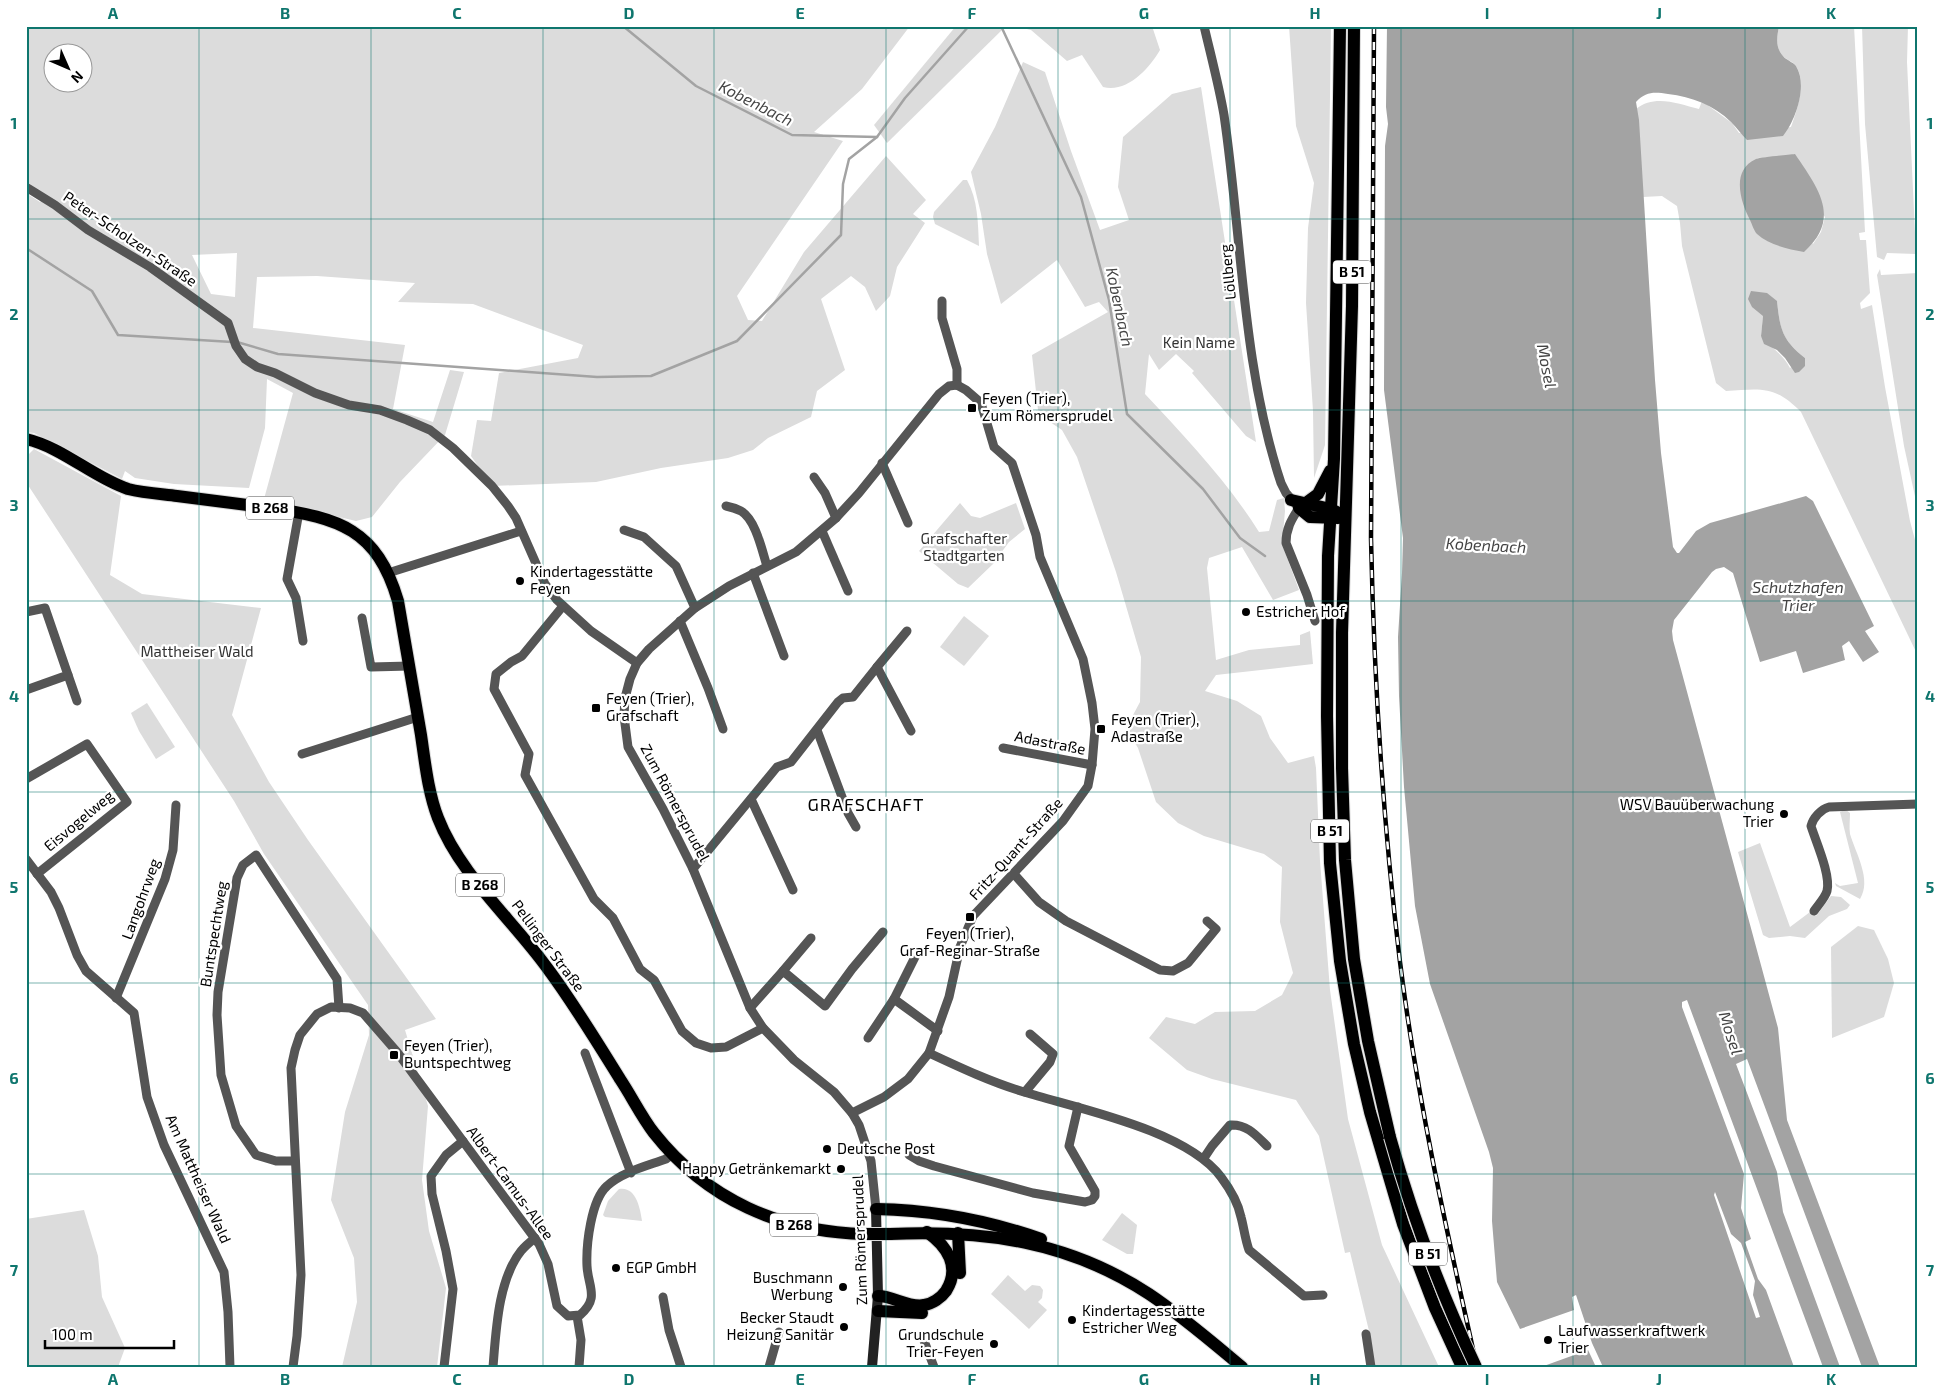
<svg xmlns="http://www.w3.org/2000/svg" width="1944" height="1393" font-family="'Exo 2',sans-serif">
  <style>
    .green { fill: #dcdcdc; fill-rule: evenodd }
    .water { fill: #a3a3a3; fill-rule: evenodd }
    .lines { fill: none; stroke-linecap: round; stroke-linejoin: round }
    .stream { stroke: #a3a3a3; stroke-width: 2.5 }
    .primary-casing { stroke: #dbdbdb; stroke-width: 14 }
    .street { stroke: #555; stroke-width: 9 }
    .secondary { stroke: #222; stroke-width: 10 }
    .primary { stroke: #000; stroke-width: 12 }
    .rail-casing { stroke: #000; stroke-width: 4.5 }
    .rail { stroke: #fff; stroke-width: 2.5; stroke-dasharray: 8; stroke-linecap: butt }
    .primary-bridge-casing { stroke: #dbdbdb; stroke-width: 14; stroke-linecap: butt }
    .primary-bridge { stroke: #000; stroke-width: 12 }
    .grid { fill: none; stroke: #0f766e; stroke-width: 1; stroke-opacity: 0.55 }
    .poi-dot { fill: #000; stroke: #fff; stroke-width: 2 }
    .labels { text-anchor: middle; stroke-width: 4.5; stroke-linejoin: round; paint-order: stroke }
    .shield { fill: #fff; stroke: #4c4c4c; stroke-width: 1 }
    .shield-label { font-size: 14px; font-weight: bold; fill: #000 }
    .street-label { font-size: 15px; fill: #000; stroke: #fff }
    .park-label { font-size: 15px; fill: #333; stroke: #fff }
    .poi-label { font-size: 15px; fill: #000; stroke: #fff; text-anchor: start }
    .water-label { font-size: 16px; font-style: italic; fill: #444; stroke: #fff }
    .quarter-label { font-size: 18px; letter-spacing: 1px; fill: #000; stroke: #fff }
    .neatline { fill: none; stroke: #0f766e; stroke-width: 2 }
    .grid-label { font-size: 16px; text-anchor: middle; font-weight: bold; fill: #0f766e }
  </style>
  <rect width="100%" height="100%" fill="#fff"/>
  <g class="green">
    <path d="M26,26H910L862,89L814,132L843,141L737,296L748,320L762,321L804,252L886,156L926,200L913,214L925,223L897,267L890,296L876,311L865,287L851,276L821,299L845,370L817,391L811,417L768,438L753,450L728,458L661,468L596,482L492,486L471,456L477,420L491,421L499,373L578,358L583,345L473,304L398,302L415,283L317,276L257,277L253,328L405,345L393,409L433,422L450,370L464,372L445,435L400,482L372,517L356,521L264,499L293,393L267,379L265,428L249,488L174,484L135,478L125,471L122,479L34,433L26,432V193L40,202L45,196L26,181ZM52,52H82V82H52ZM237,253L235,297L211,294L192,255Z"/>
    <polygon points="956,26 1006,26 887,143 874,125"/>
    <path d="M1014,26H1152L1160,50C1149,69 1127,93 1103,87L1082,55L1067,61L1031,30Z"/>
    <polygon points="1289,26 1331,26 1325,445 1314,478 1313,411 1306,303 1308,228 1314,183 1296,126"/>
    <path d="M1779,26H1854L1865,232L1859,233L1860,240H1866L1870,293L1860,303L1861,309L1872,305L1885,387L1910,521L1918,551V656L1801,412C1775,385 1761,389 1726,391L1716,383L1682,246L1680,223L1677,206L1662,196L1643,197L1636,109C1655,94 1678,104 1699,109L1702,101L1732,123L1739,133L1791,127C1797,110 1807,83 1796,66C1793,61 1786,60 1783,56C1775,47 1777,37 1779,26ZM1774,157L1825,217L1821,232L1813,244L1757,158ZM1777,301C1780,330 1782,340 1805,358L1790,368C1782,353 1771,348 1761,336L1763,316Z"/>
    <polygon points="1862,26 1908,26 1907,62 1916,254 1887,253 1884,260 1877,257 1865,124"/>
    <path d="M1023,62L1045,72L1071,151L1100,230L1129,220L1118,187L1123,137L1172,94L1201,87L1256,442L1246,436L1192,373L1194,371L1176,354L1159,370L1149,354L1145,394C1186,438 1227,481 1259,532L1269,531L1277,500L1284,498L1285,511L1282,544L1299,590L1273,600L1242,547L1209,558L1207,568L1216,660L1249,650L1300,645V635L1310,631L1313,664L1216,675L1205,691L1237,701L1261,716L1270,738L1288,763L1314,756L1316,768L1320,861L1330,990L1348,1119L1382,1245L1439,1367H1374L1369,1331L1350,1252L1345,1253L1319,1136L1296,1100L1212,1079L1187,1070L1149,1038L1166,1017L1195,1024L1215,1012L1255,1011L1282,995L1293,973L1280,922L1282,867L1264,854L1204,836L1178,823L1156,802L1138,748L1126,728L1140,702L1141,657L1116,572L1077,457L1062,430L1047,420L1039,419L1032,355L1108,312L1099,302L1085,307L1057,260L1001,304L987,254L981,214L971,172L995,127Z"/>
    <path d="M963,180H967C978,200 978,223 979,246L935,224L933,217L934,212Z"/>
    <polygon points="1880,269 1881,275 1918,273 1918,510 1904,446 1877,275"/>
    <polygon points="34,449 121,496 110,575 142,594 261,608 232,715 269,782 308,840 436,1019 405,1030 428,1106 422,1180 429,1231 446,1288 437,1367 342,1367 357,1302 354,1258 331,1200 345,1112 369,1035 368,1005 264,854 234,801 26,482 26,457"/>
    <polygon points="960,503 971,516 980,518 1016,503 1025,529 1009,542 993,564 968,588 958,584 919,551"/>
    <polygon points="964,616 989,636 964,666 940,647"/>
    <polygon points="147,703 175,747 156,759 139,731 131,713"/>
    <path d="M1846,810L1850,813C1850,820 1849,827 1850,834C1856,854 1872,880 1860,899L1836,886L1835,883L1840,886L1858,883L1840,812Z"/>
    <polygon points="1760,843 1790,927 1810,912 1816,916 1831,896 1841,897 1850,905 1847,909 1829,916 1805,938 1790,936 1769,938 1763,935 1738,852"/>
    <polygon points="1858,926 1874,930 1888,959 1894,983 1884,1017 1832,1038 1831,947"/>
    <path d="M619,1189C636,1186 640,1208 642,1221L605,1217L603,1215L608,1201Z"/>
    <polygon points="84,1210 98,1256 102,1297 125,1348 118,1367 26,1367 26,1219"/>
    <polygon points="1122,1213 1137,1225 1133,1254 1127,1254 1102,1240"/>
    <polygon points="1008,1275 1025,1291 1032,1285 1040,1286 1043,1290 1042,1298 1038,1302 1047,1310 1029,1329 991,1294"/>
  </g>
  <g class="water">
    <path d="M1387,26H1779C1777,37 1775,47 1783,56C1786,60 1793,62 1796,66C1808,85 1796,120 1783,136L1747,140C1741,134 1737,128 1731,122C1714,105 1692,97 1668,94C1655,92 1646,91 1636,102L1639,120L1655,380L1661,453L1673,547L1677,553H1679L1696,531L1710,523L1806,496L1813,501L1874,626L1865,631L1879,652L1863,662L1849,641L1842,646L1845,660L1803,673L1796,651L1760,662L1733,573L1724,567L1716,569L1712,572L1674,620L1672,631L1673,640L1778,1028L1787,1120L1880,1367H1862L1747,1059L1736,1064L1777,1172L1783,1212L1840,1367H1823L1687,1000L1682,1002V1007L1744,1174L1741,1208L1751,1239L1745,1242L1758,1279L1766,1290L1794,1367H1603L1592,1343L1576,1295L1572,1297L1574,1310L1520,1329L1497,1282L1492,1221L1493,1168L1489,1152L1430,984L1415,906L1404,787L1399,696L1398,637L1402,573L1403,538L1384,390L1385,146L1388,124L1386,107ZM1715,1192L1731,1234L1741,1243L1755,1281L1753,1295L1760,1317L1756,1318L1714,1195Z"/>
    <path d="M1795,154C1818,188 1842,218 1804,252C1788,249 1769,245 1757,234C1754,231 1752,224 1750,220C1740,201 1731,170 1756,159C1761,157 1787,155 1795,154Z"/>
    <path d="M1751,291L1767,293L1777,301C1780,329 1782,340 1805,358V366L1799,372L1795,373L1785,358L1777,350L1764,344L1761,336L1763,316L1752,307L1748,299Z"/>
    <polygon points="1588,1350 1596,1367 1541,1367"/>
  </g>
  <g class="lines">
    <g class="stream">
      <polyline points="623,26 696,86 792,135 877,137 905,98 969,26"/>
      <polyline points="1001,26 1081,197 1109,300 1127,414 1203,489 1240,538 1265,556"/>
      <polyline points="26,248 92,291 118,335 232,342"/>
      <polyline points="237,342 278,354 597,377 651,376 737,341 841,235 843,184 849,159 877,137"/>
    </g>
    <g class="primary-casing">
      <g id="primary">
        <polyline points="1340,26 1334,459 1328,556 1327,716 1330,863 1340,961 1354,1044 1370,1112 1403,1224 1435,1308 1462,1367"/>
        <polyline points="1354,26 1352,306 1342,633 1342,768 1345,860 1354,959 1368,1041 1390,1137"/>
        <path d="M26,439C64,448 92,477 128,489C144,493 161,494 177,496C208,500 240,504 271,508C339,518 377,529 398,601C406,646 413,690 421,735C425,762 428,792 438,818C460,875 513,920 548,969C574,1004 597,1042 620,1079C632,1097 641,1116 654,1133C707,1200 781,1232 865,1234"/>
        <polyline points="1330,471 1318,494 1299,508 1310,517 1338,518"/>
        <polyline points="1291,500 1331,509 1337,512"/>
        <path d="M876,1209C933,1210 987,1220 1041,1239"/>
        <polyline points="958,1233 960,1273"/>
        <path d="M890,1234C985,1230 1068,1241 1149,1294C1182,1316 1212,1342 1242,1367"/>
        <path d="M878,1296C894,1296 908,1308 924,1305C932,1304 941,1298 946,1291C961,1267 947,1246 927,1232"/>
        <polyline points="878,1311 922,1313"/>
      </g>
    </g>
    <g class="street">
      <path d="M1204,26C1211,56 1219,86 1224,115C1242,238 1242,365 1281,483L1286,493L1299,508C1291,520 1286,529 1286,543L1307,595L1315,621"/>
      <polyline points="26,187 55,205 88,230 150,267 228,323 236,346 245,359 257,367 275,373 315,393 349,405 380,410 407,420 430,430 453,448 492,486 508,506 516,518 545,584 557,600 591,631 637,663"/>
      <polyline points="942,301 942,318 957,369 957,385"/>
      <polyline points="882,463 908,523"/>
      <polyline points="814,477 825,493 836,518"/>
      <path d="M726,506C731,507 737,509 741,511C756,520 762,551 767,566"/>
      <polyline points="299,512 287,579 296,598 303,641"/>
      <polyline points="624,530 644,537 676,566 695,608"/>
      <polyline points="822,531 848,591"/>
      <polyline points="388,573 521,531"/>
      <polyline points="753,573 784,656"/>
      <polyline points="563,606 522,656 511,662 496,674 494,689 529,754 525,775 594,899 613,918 640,969 654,980 682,1031 696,1043 711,1048 726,1047 763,1028"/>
      <polyline points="26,612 45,608 68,675 26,690"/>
      <polyline points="362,618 371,667 410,666"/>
      <polyline points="680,621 708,688 723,729"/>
      <polyline points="877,667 907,631"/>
      <polyline points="68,675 77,701"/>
      <polyline points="817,730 848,813 856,827"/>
      <polyline points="1003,748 1092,765"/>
      <polyline points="302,754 418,717"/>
      <polyline points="26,779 87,744 127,802 37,874"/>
      <polyline points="751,799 793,890"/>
      <polyline points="26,859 51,892 59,908 77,955 86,971 134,1013 147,1097 164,1145 224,1272 228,1312 230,1367"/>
      <polyline points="693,869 777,767 791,762 838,702 843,698 853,697 877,667 911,731"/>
      <polyline points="1014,874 1039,902 1066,921 1160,970 1173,971 1188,963 1216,929 1207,921"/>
      <path d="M1814,911C1818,905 1825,898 1827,891C1831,875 1816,842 1811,826C1813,818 1821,809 1829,807L1918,804"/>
      <polyline points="783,971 811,938"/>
      <polyline points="116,998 165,879 173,850 176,805"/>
      <polyline points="894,999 938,1031"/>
      <polyline points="750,1008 783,971 825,1006 852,969 883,932"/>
      <polyline points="868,1038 894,999 915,957"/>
      <polyline points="585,1053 631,1173"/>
      <path d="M929,1053C961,1068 991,1082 1024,1092C1079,1109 1186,1130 1221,1177C1230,1189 1238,1202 1241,1217C1244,1228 1245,1239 1249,1250L1304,1296L1323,1295"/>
      <polyline points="1025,1092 1050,1062 1053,1054 1030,1034"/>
      <polyline points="852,1113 884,1097 908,1079 929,1053 949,997 960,947 973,916 1063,821 1088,786 1092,765 1095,729 1092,703 1083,659 1040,557 1036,535 1012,463 994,447 981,403 966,390 957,385"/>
      <polyline points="909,1155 919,1161 934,1166 1033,1193 1085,1202 1092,1200 1095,1196 1095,1191 1069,1146 1078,1107"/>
      <path d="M1204,1158L1212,1146L1230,1125C1247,1124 1256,1135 1267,1146"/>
      <polyline points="295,1161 276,1161 256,1155 236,1126 221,1075 217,1015 218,992 237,878 243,865 256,855 337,979 339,1008"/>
      <polyline points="876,1209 871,1161 859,1125 852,1113 834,1092 794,1060 763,1028 750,1008 693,869 663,809 628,747 624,716 625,698 630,679 637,663 649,649 695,608 729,586 796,552 836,518 859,493 939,394 949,386 957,385"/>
      <polyline points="663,1297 669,1330 681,1367"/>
      <polyline points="577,1316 581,1340 579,1367"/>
      <polyline points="1366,1334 1371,1367"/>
      <polyline points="923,1338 934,1367"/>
      <path d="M293,1367L297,1336L301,1275L291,1068L295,1050L300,1035L317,1014L331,1007L350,1008L363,1013L397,1052L539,1244L548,1264L557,1306L568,1316L580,1315C600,1298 588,1287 587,1266C586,1245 591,1200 607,1186C622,1172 647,1166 666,1159L672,1154"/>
      <polyline points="444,1367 453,1289 446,1251 432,1194 431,1176 446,1155 463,1141"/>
      <path d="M493,1367C496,1331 498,1280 521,1251C525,1246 530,1242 535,1238"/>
      <polyline points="769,1367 779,1332"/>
    </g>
    <polyline class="secondary" points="872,1367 878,1296 876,1209"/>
    <use href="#primary" class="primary"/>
    <g class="rail-casing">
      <path id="rail" d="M1374,26L1371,539C1374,681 1383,822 1400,962C1417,1098 1447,1233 1477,1367"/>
    </g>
    <use href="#rail" class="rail"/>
    <g class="primary-bridge-casing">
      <g id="primary-bridge">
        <path d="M1390,1137C1412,1216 1441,1293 1476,1367"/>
        <polyline points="865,1234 890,1234"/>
      </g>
    </g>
    <use href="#primary-bridge" class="primary-bridge"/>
  </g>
  <path class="grid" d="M199,26V1367M371,26V1367M543,26V1367M714,26V1367M886,26V1367M1058,26V1367M1230,26V1367M1401,26V1367M1573,26V1367M1745,26V1367M26,219H1918M26,410H1918M26,601H1918M26,792H1918M26,983H1918M26,1174H1918"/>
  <g class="poi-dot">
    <rect x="967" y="403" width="10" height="10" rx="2.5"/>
    <circle cx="520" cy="581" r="5"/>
    <circle cx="1246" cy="612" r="5"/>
    <rect x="591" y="703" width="10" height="10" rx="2.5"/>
    <rect x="1096" y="724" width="10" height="10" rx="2.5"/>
    <circle cx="1784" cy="814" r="5"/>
    <rect x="965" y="912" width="10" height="10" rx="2.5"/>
    <rect x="389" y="1050" width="10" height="10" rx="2.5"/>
    <circle cx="827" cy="1149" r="5"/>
    <circle cx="841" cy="1169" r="5"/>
    <circle cx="616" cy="1268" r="5"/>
    <circle cx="843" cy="1287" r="5"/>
    <circle cx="1072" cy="1320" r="5"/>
    <circle cx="844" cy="1327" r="5"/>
    <circle cx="1548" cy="1340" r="5"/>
    <circle cx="994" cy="1344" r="5"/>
  </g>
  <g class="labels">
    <g class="shield">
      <rect x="1333" y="260.5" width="38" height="23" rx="4"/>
      <rect x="246" y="496.5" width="48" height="23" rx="4"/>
      <rect x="1311" y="819.5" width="38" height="23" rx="4"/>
      <rect x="456" y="873.5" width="48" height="23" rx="4"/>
      <rect x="770" y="1213.5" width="48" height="23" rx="4"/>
      <rect x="1409" y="1242.5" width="38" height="23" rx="4"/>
    </g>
    <g class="shield-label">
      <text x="1352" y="277">B 51</text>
      <text x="270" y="513">B 268</text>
      <text x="1330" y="836">B 51</text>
      <text x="480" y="890">B 268</text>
      <text x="794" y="1230">B 268</text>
      <text x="1428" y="1259">B 51</text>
    </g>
    <g class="street-label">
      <text transform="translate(130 239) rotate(34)" y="5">Peter-Scholzen-Straße</text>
      <text transform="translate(1228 272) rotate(-96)" y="5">Löllberg</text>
      <text transform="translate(1050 743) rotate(11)" y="5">Adastraße</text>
      <text transform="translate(675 803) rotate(62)" y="5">Zum Römersprudel</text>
      <text transform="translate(79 821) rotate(-40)" y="5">Eisvogelweg</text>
      <text transform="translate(1016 849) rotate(-48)" y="5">Fritz-Quant-Straße</text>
      <text transform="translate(141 899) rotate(-70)" y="5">Langohrweg</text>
      <text transform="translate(214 934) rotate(-81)" y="5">Buntspechtweg</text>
      <text transform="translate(548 946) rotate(53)" y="5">Pellinger Straße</text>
      <text transform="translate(198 1179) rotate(66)" y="5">Am Mattheiser Wald</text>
      <text transform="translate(510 1183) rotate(54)" y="5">Albert-Camus-Allee</text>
      <text transform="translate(860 1240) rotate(-92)" y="5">Zum Römersprudel</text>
    </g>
    <g class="park-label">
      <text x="1199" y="348">Kein Name</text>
      <text x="964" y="544">Grafschafter<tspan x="964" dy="17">Stadtgarten</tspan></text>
      <text x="197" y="657">Mattheiser Wald</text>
    </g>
    <g class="poi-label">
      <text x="982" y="404">Feyen (Trier),<tspan x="982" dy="17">Zum Römersprudel</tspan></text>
      <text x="530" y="577">Kindertagesstätte<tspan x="530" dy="17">Feyen</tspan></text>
      <text x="1256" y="617">Estricher Hof</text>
      <text x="606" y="704">Feyen (Trier),<tspan x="606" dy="17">Grafschaft</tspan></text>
      <text x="1111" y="725">Feyen (Trier),<tspan x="1111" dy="17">Adastraße</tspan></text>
      <text x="1774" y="810" text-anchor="end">WSV Bauüberwachung<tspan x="1774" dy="17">Trier</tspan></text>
      <text x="970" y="939" text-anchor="middle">Feyen (Trier),<tspan x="970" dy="17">Graf-Reginar-Straße</tspan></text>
      <text x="404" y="1051">Feyen (Trier),<tspan x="404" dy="17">Buntspechtweg</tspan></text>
      <text x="837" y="1154">Deutsche Post</text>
      <text x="831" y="1174" text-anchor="end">Happy Getränkemarkt</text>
      <text x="626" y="1273">EGP GmbH</text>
      <text x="833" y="1283" text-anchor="end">Buschmann<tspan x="833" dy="17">Werbung</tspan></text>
      <text x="1082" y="1316">Kindertagesstätte<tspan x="1082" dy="17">Estricher Weg</tspan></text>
      <text x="834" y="1323" text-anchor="end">Becker Staudt<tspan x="834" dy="17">Heizung Sanitär</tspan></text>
      <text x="1558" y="1336">Laufwasserkraftwerk<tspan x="1558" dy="17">Trier</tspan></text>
      <text x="984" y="1340" text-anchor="end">Grundschule<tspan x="984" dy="17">Trier-Feyen</tspan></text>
    </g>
    <g class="water-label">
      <text transform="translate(756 103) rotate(27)" y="6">Kobenbach</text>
      <text transform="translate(1120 307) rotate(78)" y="6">Kobenbach</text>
      <text transform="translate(1547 366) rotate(79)" y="6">Mosel</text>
      <text transform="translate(1486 545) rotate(3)" y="6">Kobenbach</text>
      <text x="1798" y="593">Schutzhafen<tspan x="1798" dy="18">Trier</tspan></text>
      <text transform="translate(1731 1033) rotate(72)" y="6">Mosel</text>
    </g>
    <g class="quarter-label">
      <text x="866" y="811">GRAFSCHAFT</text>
    </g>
  </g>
  <rect width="1944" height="1393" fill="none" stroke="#ffffff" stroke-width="55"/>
  <g transform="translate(68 68) rotate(135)"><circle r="24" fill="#ffffff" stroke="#999999"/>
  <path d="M0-4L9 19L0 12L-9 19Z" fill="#000000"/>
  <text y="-8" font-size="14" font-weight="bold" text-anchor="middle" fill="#000000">N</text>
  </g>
  <path d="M45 1340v8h129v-8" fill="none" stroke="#000000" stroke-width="2.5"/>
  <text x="52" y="1340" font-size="15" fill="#000000" stroke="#ffffff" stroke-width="4" paint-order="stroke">100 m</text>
  <rect x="28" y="28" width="1888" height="1338" class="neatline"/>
  <g class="grid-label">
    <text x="113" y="19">A</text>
    <text x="285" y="19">B</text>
    <text x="457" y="19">C</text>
    <text x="629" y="19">D</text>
    <text x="800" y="19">E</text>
    <text x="972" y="19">F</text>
    <text x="1144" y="19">G</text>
    <text x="1315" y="19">H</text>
    <text x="1487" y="19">I</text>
    <text x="1659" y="19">J</text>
    <text x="1831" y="19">K</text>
    <text x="14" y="129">1</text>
    <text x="1930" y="129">1</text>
    <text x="14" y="320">2</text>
    <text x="1930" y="320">2</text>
    <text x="14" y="511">3</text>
    <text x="1930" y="511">3</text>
    <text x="14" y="702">4</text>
    <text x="1930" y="702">4</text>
    <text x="14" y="893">5</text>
    <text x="1930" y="893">5</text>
    <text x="14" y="1084">6</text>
    <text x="1930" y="1084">6</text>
    <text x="14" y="1276">7</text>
    <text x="1930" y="1276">7</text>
    <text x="113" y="1385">A</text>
    <text x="285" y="1385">B</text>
    <text x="457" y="1385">C</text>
    <text x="629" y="1385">D</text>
    <text x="800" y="1385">E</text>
    <text x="972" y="1385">F</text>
    <text x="1144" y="1385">G</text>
    <text x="1315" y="1385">H</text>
    <text x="1487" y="1385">I</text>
    <text x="1659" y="1385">J</text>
    <text x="1831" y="1385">K</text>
  </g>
</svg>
